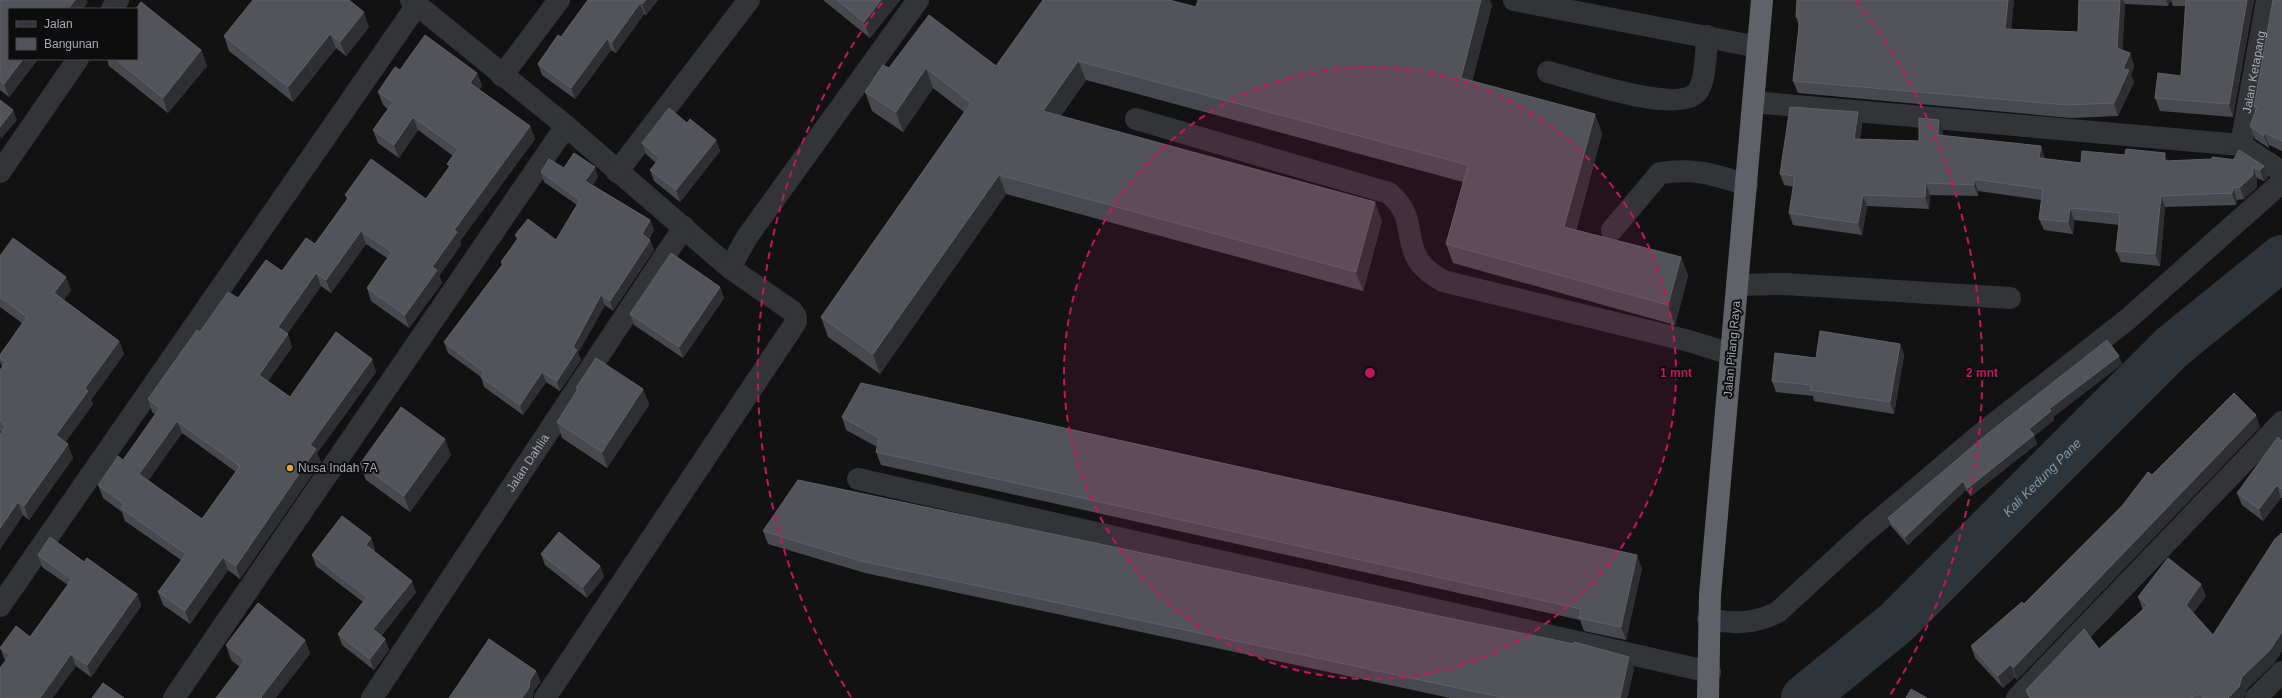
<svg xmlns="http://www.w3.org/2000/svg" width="2282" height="698" font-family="Helvetica,sans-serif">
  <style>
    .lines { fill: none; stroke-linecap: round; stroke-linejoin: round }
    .river { stroke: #2d353b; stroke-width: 46 }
    .minor { stroke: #333438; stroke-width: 22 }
    .highway { stroke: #606269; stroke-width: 22 }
    .wall { fill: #48494e; fill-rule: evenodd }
    .shaded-wall { fill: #2e2f32 }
    .building { fill: #525459; stroke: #5f6167; fill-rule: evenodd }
    .ring { fill: none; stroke: #c2185b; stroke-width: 2; stroke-dasharray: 7 5 }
    .poi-dot { fill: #e2a53c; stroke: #0d0d0e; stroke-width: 1.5 }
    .labels { text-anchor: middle; stroke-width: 4; stroke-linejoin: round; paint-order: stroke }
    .street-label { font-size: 12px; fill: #a5a9b3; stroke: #0d0d0e }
    .poi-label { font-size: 12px; fill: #a5a9b3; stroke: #0d0d0e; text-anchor: start }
    .water-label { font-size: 13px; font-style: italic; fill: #7e97ab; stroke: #0d0d0e }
    .centre { fill: #c2185b; stroke: #0d0d0e; stroke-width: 2 }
    .ring-label { font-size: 12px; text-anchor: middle; font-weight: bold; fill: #c2185b; stroke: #0d0d0e; stroke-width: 4; stroke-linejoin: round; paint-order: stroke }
  </style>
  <rect width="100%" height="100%" fill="#121213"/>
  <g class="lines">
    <path class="river" id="s1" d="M1804,698L1897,622L2172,347L2282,258"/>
    <g class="minor">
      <polyline points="411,0 566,126 730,268 792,311 796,317 796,322 545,698"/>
      <polyline points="1514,0 1758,47"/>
      <polyline points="112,9 118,0"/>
      <path d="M1548,72C1576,79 1675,114 1696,93C1706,84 1706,50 1707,36"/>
      <polyline points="502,76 559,0"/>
      <polyline points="1753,102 2241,145 2282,172"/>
      <path d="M1136,119L1389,193C1416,217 1404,233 1417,258C1423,269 1433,275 1443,281L1689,341L1731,354"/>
      <path id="s2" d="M2241,145L2267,0"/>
      <polyline points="0,172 78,59"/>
      <polyline points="617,172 749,0"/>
      <path d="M1612,230L1660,173C1696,168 1713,174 1747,185"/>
      <polyline points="730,268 747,237 918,0"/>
      <polyline points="1737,285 1785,284 2010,298"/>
      <polyline points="858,479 1710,672"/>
      <polyline points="0,606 417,5"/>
      <path d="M1708,619C1734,624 1754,624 1778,612L1865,532L1981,434L2128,319L2282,182"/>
      <polyline points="174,698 566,126"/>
      <path id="s3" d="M372,698L684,227"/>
      <polyline points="2017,698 2282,422"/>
      <polyline points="2256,698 2282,672"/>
    </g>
    <polyline class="highway" points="1708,698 1710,595 1762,0"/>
  </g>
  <g class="wall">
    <polygon points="0,0 88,2 83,9 9,9 9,59 38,59 9,97 0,90"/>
    <polygon points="588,0 658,0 646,15 644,14 616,53 611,50 575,99 542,75 538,64 561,37"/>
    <polygon points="823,0 900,0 870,38"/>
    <polygon points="2014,0 2011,29 2078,32 2079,0 2171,0 2168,6 2125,4 2122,50 2130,53 2134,66 2131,75 2134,82 2118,116 2071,118 1798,93 1793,81 1799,27 1796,17"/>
    <polygon points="2171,0 2254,0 2233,117 2160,111 2155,98 2181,76 2185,6 2173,6"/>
    <polygon points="2282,0 2282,151 2269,145 2269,148 2255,139 2250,126 2255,112 2254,107"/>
    <polygon points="1492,5 1472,81 1595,114 1602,134 1576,230 1681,257 1688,276 1675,325 1453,263 1446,244 1463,182 1086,80 1061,116 1382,221 1363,291 1006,194 880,374 828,337 821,317 964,112 933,88 903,132 872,111 865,92 889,68 996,66 1196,7"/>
    <polygon points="369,27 346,56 336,48 293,102 229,51 224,36"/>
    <polygon points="201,50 207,66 168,113 109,66 107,59 137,59"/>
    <path d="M400,70L477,73L482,86L479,90L530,126L535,139L460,241L461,245L439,276L442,283L409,328L371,301L367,288L387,258L366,244L331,293L321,286L287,334L292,347L268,381L290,397L372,359L376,372L317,453L321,462L240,579L228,570L190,624L163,605L158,592L181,560L125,521L122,512L103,498L98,485L123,460L155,414L152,412L148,399L200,332L238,298L282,271L315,244L347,199L345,195L426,199L449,167L447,164L453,156L418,130L399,158L378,143L373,130L388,109L383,105L378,92ZM182,433L236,472L202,519L148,480Z"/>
    <polygon points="687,123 716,140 720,151 680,202 654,181 650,170 656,163 646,154 642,143"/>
    <polygon points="1862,124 1860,139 1919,141 1943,131 1943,136 2045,158 2045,159 2081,163 2235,160 2234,159 2264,166 2268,178 2264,181 2257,178 2257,187 2244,199 2237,200 2236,205 2165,207 2160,266 2121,262 2116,251 2119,225 2074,220 2073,234 2044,230 2039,219 2041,200 1978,191 1978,196 1930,195 1929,209 1867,206 1862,235 1793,225 1789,213 1794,187 1784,185 1780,174"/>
    <polygon points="564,168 598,177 593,185 650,220 654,230 649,239 650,240 654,250 613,311 605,305 578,353 581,360 560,391 546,382 523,415 484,387 481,377 448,353 444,342 502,265 501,262 517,240 515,235 556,240 577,205 544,182 541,172"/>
    <polygon points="0,256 71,290 64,300 119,341 124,354 91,400 93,404 65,442 73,458 29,520 23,515 0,549 0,434 2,432 0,431 0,370 2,367 0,361 0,355 22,323 0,307"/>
    <polygon points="720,287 724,298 683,358 634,325 630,314"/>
    <polygon points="1900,344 1904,355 1894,414 1814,401 1813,396 1776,392 1772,381 1816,358"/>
    <polygon points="2122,364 2053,417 2054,420 2034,436 2037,444 1971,496 1966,490 1908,545 1891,526 1888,518"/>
    <polygon points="576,388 643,389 649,405 607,468 562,438 557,422 577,391"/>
    <polygon points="842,417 1642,568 1626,640 1584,631 1580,620 881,465 876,452 877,447 846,430"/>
    <polygon points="2260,427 2017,680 2015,677 2003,688 1975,658 1971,646 2024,604 2152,475"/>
    <polygon points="2282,441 2282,498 2281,498 2263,521 2242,505 2237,493"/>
    <polygon points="451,455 410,512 366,480 360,464"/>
    <polygon points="763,531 1629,657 1634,669 1627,698 1450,698 865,573 768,544"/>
    <polygon points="2282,533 2282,651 2274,663 2247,689 2244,698 2029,698 2026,690 2099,649 2143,610 2138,597 2206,596 2193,613 2213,635"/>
    <polygon points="371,538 375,550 374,551 416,592 381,636 385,639 389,650 374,670 342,645 338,634 363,602 316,566 312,555"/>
    <polygon points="541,554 600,566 604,577 587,598 545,565"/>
    <polygon points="38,555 84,562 137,594 141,606 91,677 76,666 5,660 0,648 30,637 68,585 42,567"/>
    <polygon points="305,640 310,654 240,667 231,660 226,645"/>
  </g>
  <g class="shaded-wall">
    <polygon points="75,0 87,0 88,2 83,9 68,9"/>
    <polygon points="646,0 658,0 646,15 642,4"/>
    <polygon points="881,0 900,0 870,38 864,22"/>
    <polygon points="1481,0 1490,0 1492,5 1468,98 1461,78"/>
    <polygon points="2008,0 2014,0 2010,42 2005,29"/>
    <polygon points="2120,0 2123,0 2125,4 2122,60 2117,48"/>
    <polygon points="2166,0 2171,0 2168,6"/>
    <polygon points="2247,0 2254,0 2233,117 2229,104"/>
    <polygon points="640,3 644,14 616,53 612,42"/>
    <polygon points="364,12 369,27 346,56 340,42"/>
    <polygon points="330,34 336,48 293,102 288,87"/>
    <polygon points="607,39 611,50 575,99 571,88"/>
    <polygon points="201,50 207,66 168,113 163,98"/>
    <polygon points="2130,53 2134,66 2131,75 2134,82 2118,116 2114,103 2123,69"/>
    <polygon points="23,59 38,59 9,97 4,84"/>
    <polygon points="1078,61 1086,80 1050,131 1043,111"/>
    <polygon points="926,68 933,88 903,132 896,112"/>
    <polygon points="477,73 482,86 475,96 470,83"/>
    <polygon points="13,110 17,120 1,139 0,135 0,127"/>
    <polygon points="1858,112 1862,124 1858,150 1854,139"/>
    <polygon points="1595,114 1602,134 1571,246 1564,227"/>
    <polygon points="413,117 418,130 399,158 394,145"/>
    <polygon points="1939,120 1943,131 1942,147 1938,135"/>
    <polygon points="530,126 535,139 460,241 461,245 439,276 442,283 409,328 405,315 432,267 454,230"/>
    <polygon points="2264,132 2269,145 2269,148 2264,136"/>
    <polygon points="716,140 720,151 680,202 676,190"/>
    <polygon points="2041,146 2045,158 2043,170 2039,158"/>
    <polygon points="2165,153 2169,165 2164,161"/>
    <polygon points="2264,166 2268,178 2264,181 2260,170"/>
    <polygon points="595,167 598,177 589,191 585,181"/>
    <polygon points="2252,167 2257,178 2257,187 2244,199 2240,187"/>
    <polygon points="999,175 1006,194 880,374 873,354"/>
    <polygon points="1974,179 1978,191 1978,196 1974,185"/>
    <polygon points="1926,183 1930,195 1929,209 1925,197"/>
    <polygon points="2233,188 2237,200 2236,205 2232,193"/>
    <polygon points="1863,195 1867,206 1862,235 1858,223"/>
    <polygon points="2161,196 2165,207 2160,266 2155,254"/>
    <polygon points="1375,202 1382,221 1363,291 1356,272"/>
    <polygon points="2070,208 2074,220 2073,234 2068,222"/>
    <polygon points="650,220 654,230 645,244 642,234"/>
    <polygon points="361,231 366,244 331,293 326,280"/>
    <polygon points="650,240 654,250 613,311 610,301"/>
    <polygon points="1681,257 1688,276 1675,325 1668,305"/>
    <polygon points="316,273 321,286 283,340 278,327"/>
    <polygon points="66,277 71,290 59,307 54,293"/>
    <polygon points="720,287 724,298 683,358 679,347"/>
    <polygon points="601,295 605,305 578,353 581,360 560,391 557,381 573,347"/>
    <polygon points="288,334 292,347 264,387 259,375"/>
    <polygon points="119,341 124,354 91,400 93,404 61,449 56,435 85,388"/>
    <polygon points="1900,344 1904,355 1894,414 1890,402"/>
    <polygon points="2119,356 2122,364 2053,417 2054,420 2034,436 2037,444 1971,496 1968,488 2049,409"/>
    <polygon points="372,359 376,372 317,453 321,462 240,579 236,566 310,445"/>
    <polygon points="542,372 546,382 523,415 520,405"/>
    <polygon points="643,389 649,405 607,468 602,452"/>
    <polygon points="2256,415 2260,427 2017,680 2013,668"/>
    <polygon points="177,421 182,433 144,487 139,474"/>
    <polygon points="445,439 451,455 410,512 404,496"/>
    <polygon points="68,444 73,458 29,520 24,506"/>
    <polygon points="1963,481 1966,490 1908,545 1905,537"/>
    <polygon points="2277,485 2281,498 2263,521 2259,509"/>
    <polygon points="18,502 23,515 0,549 0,528"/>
    <polygon points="371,538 375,550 370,556 366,545"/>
    <polygon points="1637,555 1642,568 1626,640 1621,627"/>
    <polygon points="223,557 228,570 190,624 185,611"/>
    <polygon points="600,566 604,577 587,598 583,587"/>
    <polygon points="412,581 416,592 377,640 373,629"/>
    <polygon points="2201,584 2206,596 2190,617 2186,605"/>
    <polygon points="137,594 141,606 91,677 87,665"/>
    <polygon points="2282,632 2282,651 2274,663 2247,689 2244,698 2228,698 2242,677"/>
    <polygon points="385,639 389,650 374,670 370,659"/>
    <polygon points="305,640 310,654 276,698 261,698 261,697"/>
    <polygon points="71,654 76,666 53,698 40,698"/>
    <polygon points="1629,657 1634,669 1627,698 1620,698"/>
    <polygon points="2011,664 2015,677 2003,688 1998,676"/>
    <polygon points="536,671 541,682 534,691 533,698 522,698 530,680"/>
  </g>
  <g class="building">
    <polygon points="0,0 75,0 68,9 9,9 9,59 23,59 4,84 0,81"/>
    <polygon points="253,0 349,0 364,12 340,42 330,34 288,87 224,36"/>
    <polygon points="588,0 646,0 642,4 640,3 612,42 607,39 571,88 538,64 558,35 561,37"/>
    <polygon points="837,0 881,0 864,22"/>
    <polygon points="1043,0 1169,0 1196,7 1198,0 1481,0 1461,78 1595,114 1564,227 1681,257 1668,305 1446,244 1468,165 1078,61 1043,111 1375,202 1356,272 999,175 873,354 821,317 971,103 926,68 896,112 865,92 883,65 889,68 929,15 996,66"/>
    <polygon points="1797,0 2008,0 2005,29 2078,32 2079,0 2120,0 2117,48 2130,53 2123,69 2129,70 2114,103 2067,105 1793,81 1800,17 1796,17"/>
    <polygon points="2186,0 2247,0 2229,104 2155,98 2158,73 2181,76"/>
    <polygon points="2273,0 2282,0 2282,141 2264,132 2264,136 2250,126 2257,107 2254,107"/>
    <polygon points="141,2 201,50 163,98 115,59 137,59 137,9 136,9"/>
    <path d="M425,35L477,73L470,83L530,126L454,230L457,232L432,267L437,270L405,315L367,288L392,252L361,231L326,280L316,273L278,327L288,334L259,375L290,397L336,332L372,359L310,445L316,449L236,566L223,557L185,611L158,592L186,554L121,508L124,504L98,485L118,456L123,460L160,408L148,399L197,330L200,332L228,292L238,298L266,260L282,271L306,238L315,244L349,197L345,195L371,159L426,199L450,166L447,164L458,149L413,117L394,145L373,130L393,102L378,92L395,67L400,70ZM177,421L240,466L202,519L139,474Z"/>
    <polygon points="0,100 13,110 0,127"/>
    <polygon points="1790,107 1858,112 1854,139 1919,141 1919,118 1939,120 1938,135 2041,146 2039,158 2081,163 2082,151 2125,155 2126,149 2165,153 2164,161 2212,159 2212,157 2237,160 2234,159 2239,150 2264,166 2260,170 2252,167 2253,175 2240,187 2233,188 2232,193 2161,196 2155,254 2116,251 2120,213 2070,208 2068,222 2039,219 2043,189 1974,179 1974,185 1926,183 1925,197 1863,195 1858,223 1789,213 1795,176 1780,174"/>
    <polygon points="669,108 687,123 690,119 716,140 676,190 650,170 660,158 642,143"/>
    <polygon points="574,153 595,167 585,181 650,220 642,234 650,240 610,301 601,295 573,347 577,350 557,381 542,372 520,405 481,377 484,372 444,342 503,264 501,262 519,237 515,235 528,219 556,240 580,200 541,172 549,159 564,168"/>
    <polygon points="13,238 66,277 54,293 119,341 85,388 88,391 56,435 68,444 24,506 18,502 0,528 0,434 6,426 0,421 0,370 6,362 0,358 0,355 27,317 0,297 0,256"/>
    <polygon points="671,253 720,287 679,347 630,314"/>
    <polygon points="1820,331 1900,344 1890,402 1810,390 1811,385 1772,381 1775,353 1816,358"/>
    <polygon points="2107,340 2119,356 2049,409 2051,411 2029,429 2034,435 1968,488 1963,481 1905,537 1888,518 1986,435"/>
    <polygon points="596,358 643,389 602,452 557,422 578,389 576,388"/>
    <polygon points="861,383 1637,555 1621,627 1579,618 1581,609 876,452 879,438 842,417"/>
    <polygon points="2234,393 2256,415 2013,668 2011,664 1998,676 1971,646 2022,602 2024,604 2122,506 2148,472 2152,475"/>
    <polygon points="401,407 445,439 404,496 360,464"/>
    <polygon points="2278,437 2282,441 2282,489 2277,485 2259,509 2237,493"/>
    <polygon points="798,480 1439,616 1574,644 1574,642 1629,657 1620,698 1505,698 861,561 763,531"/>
    <polygon points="342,516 371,538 366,545 412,581 373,629 385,639 370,659 338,634 367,597 312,555"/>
    <polygon points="559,532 600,566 583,587 541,554"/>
    <polygon points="2282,533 2282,632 2270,650 2242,677 2239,687 2228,698 2203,698 2200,694 2190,698 2030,698 2026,690 2084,629 2099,649 2148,605 2138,597 2168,558 2201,584 2186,605 2213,635 2275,539"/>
    <polygon points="50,537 84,562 87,558 137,594 87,665 71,654 40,698 0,698 0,668 10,655 0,648 16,626 30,637 72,579 38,555"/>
    <polygon points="258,603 305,640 261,697 262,698 216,698 245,660 226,645"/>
    <polygon points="489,639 536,671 530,680 529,688 522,698 449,698"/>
    <polygon points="103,683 124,698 92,698"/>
    <polygon points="1911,689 1927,698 1906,698"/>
  </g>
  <circle cx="1370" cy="373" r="306" fill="#c2185b" fill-opacity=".12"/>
  <g class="ring">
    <circle cx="1370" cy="373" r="306"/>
    <path d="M851 697A612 612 0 0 1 884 0M1856 0A612 612 0 0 1 1889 697"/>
  </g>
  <circle class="poi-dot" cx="290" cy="468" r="4"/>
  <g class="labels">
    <g class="street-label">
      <text dy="4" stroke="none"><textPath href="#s2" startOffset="74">Jalan Ketapang</textPath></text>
      <text transform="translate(1732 349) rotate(-85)" y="4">Jalan Pilang Raya</text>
      <text dy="4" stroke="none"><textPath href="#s3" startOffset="282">Jalan Dahlia</textPath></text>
    </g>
    <g class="poi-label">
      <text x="298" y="472">Nusa Indah 7A</text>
    </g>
    <g class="water-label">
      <text dy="5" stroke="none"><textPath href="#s1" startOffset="325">Kali Kedung Pane</textPath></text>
    </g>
  </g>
  <circle cx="1370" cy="373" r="6" class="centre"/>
  <g class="ring-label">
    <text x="1676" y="377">1 mnt</text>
    <text x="1982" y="377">2 mnt</text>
  </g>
  <rect x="8" y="8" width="130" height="52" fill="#0d0d0e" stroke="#4a4b50"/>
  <rect x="16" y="21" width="20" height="6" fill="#333438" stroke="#4a4b50"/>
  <text x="44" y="28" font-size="12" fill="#a5a9b3">Jalan</text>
  <rect x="16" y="38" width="20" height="12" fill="#525459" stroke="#4a4b50"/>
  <text x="44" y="48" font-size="12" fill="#a5a9b3">Bangunan</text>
</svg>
